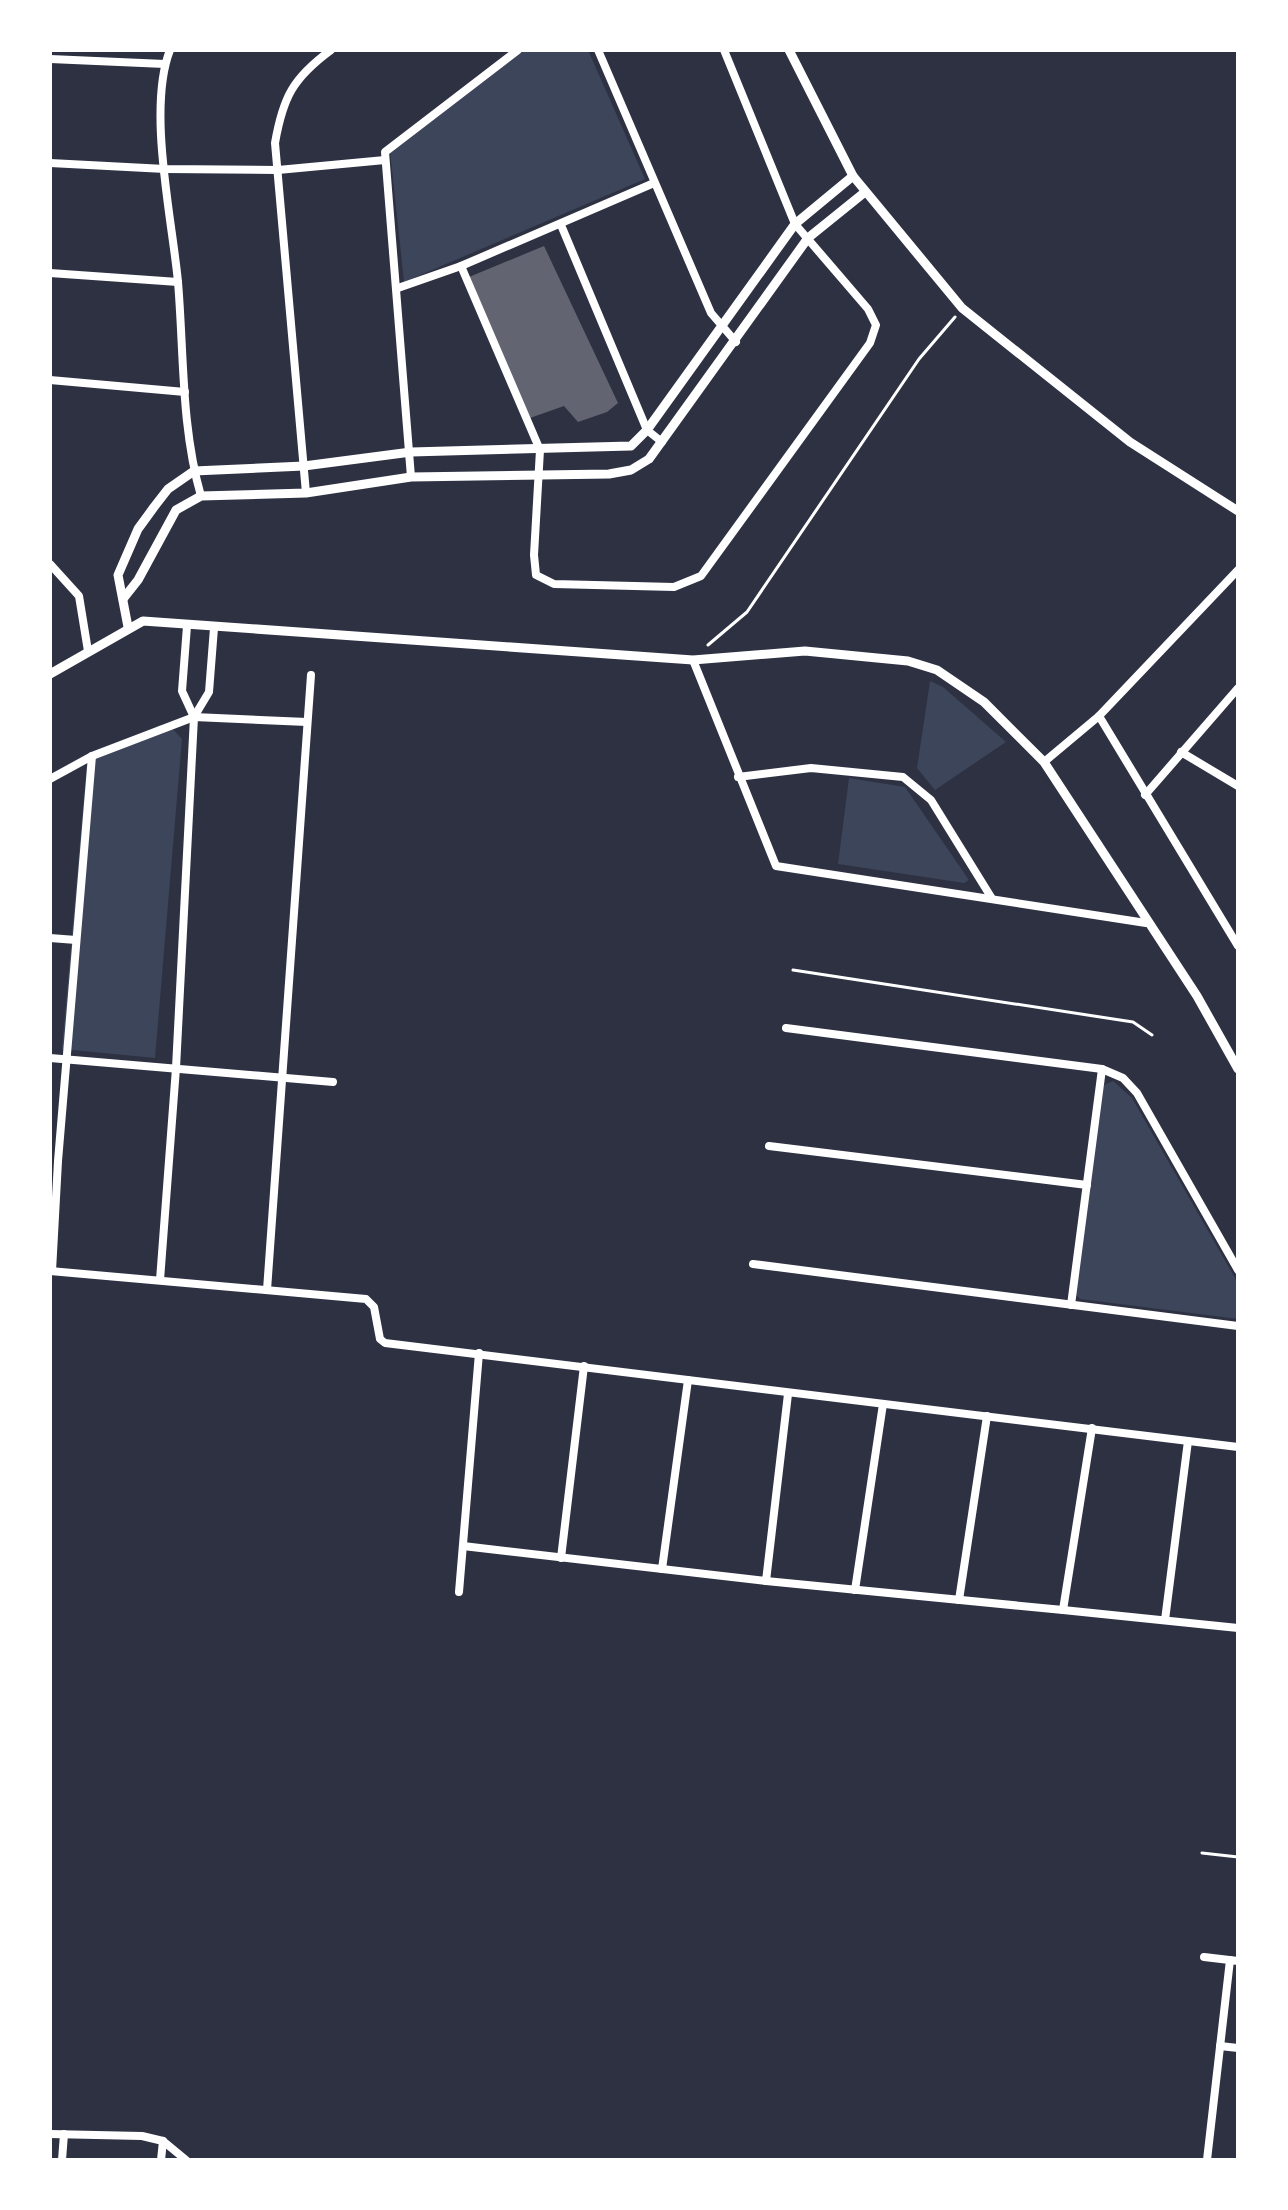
<svg xmlns="http://www.w3.org/2000/svg" width="1288" height="2210" font-family="Arial,sans-serif">
  <style>
    .green { fill: #3c4559 }
    .building { fill: #626471 }
    .lines { fill: none; stroke-linecap: round; stroke-linejoin: round }
    .path { stroke: #fff; stroke-width: 3 }
    .minor { stroke: #fff; stroke-width: 8 }
    .tertiary { stroke: #fff; stroke-width: 9 }
  </style>
  <rect width="100%" height="100%" fill="#2d3142"/>
  <g class="green">
    <polygon points="525,50 588,50 645,179 404,282 390,151"/>
    <polygon points="930,681 943,687 1006,742 935,790 917,768"/>
    <polygon points="160,725 169,725 182,739 155,1058 62,1049 87,762"/>
    <polygon points="849,778 905,787 969,880 964,883 838,864"/>
    <polygon points="1113,1081 1132,1098 1238,1283 1238,1319 1080,1299 1076,1295 1104,1085"/>
  </g>
  <polygon class="building" points="544,246 618,403 607,412 578,422 564,406 530,418 469,277"/>
  <g class="lines">
    <g class="path">
      <polyline points="708,645 747,612 919,359 955,317"/>
      <polyline points="793,970 1133,1022 1152,1035"/>
      <polyline points="1202,1853 1238,1857"/>
    </g>
    <g class="minor">
      <path d="M170,50C147,109 172,218 178,282C184,353 181,427 201,496"/>
      <polyline points="598,50 711,313 736,342"/>
      <polyline points="50,59 165,64"/>
      <polyline points="50,163 165,169 278,170 385,160"/>
      <polyline points="561,225 647,430 662,442"/>
      <polyline points="461,266 540,450 534,555 536,575 554,584 674,587 701,576 870,343 876,325 868,309 795,224 724,50"/>
      <polyline points="50,273 178,282"/>
      <polyline points="398,288 461,266 654,183"/>
      <polyline points="50,380 185,392"/>
      <polyline points="411,477 385,152 518,50"/>
      <path d="M306,493L275,143C283,97 293,78 331,50"/>
      <polyline points="50,564 79,596 88,651"/>
      <polyline points="187,626 182,691 194,717"/>
      <polyline points="693,660 776,866 1146,923"/>
      <polyline points="1099,716 1238,946"/>
      <polyline points="1181,752 1238,786"/>
      <polyline points="1044,762 1099,716 1238,570"/>
      <polyline points="738,777 811,768 903,777 931,800 991,897"/>
      <polyline points="50,779 92,756 194,717 307,722"/>
      <polyline points="1145,795 1238,688"/>
      <polyline points="50,938 76,940"/>
      <polyline points="786,1028 1102,1069 1123,1078 1137,1093 1238,1270"/>
      <polyline points="50,1058 333,1082"/>
      <polyline points="769,1146 1087,1185"/>
      <polyline points="753,1264 1238,1326"/>
      <polyline points="50,1271 366,1299 374,1307 380,1339 385,1343 1238,1447"/>
      <polyline points="52,1271 58,1161 92,756"/>
      <polyline points="160,1280 176,1068 194,717 209,692 214,628"/>
      <polyline points="267,1290 311,675"/>
      <polyline points="1071,1305 1102,1069"/>
      <polyline points="463,1546 766,1581 788,1394"/>
      <polyline points="561,1558 584,1366"/>
      <polyline points="662,1569 688,1380"/>
      <polyline points="766,1581 1063,1610 1092,1428"/>
      <polyline points="855,1590 883,1404"/>
      <polyline points="459,1592 479,1353"/>
      <polyline points="959,1600 987,1416"/>
      <polyline points="1063,1610 1238,1628"/>
      <polyline points="1165,1620 1188,1441"/>
      <polyline points="1204,1957 1238,1961"/>
      <polyline points="1220,2046 1238,2048"/>
      <polyline points="50,2134 142,2136 163,2141 161,2160"/>
      <polyline points="163,2141 186,2160"/>
      <polyline points="62,2160 64,2134"/>
      <polyline points="1207,2160 1230,1960"/>
    </g>
    <g class="tertiary">
      <polyline points="789,50 853,176 962,308 1130,442 1238,511"/>
      <polyline points="123,599 138,580 176,510 201,496 306,493 411,477 609,474 631,470 649,459 808,238 865,192"/>
      <polyline points="128,627 118,575 138,529 154,507 168,489 194,471 304,466 411,452 631,446 647,430 795,224 853,176"/>
      <polyline points="50,674 143,621 693,660 805,651 908,661 937,670 984,702 1044,762 1197,996 1238,1069"/>
    </g>
  </g>
  <rect width="1288" height="2210" fill="none" stroke="#ffffff" stroke-width="104"/>
</svg>
